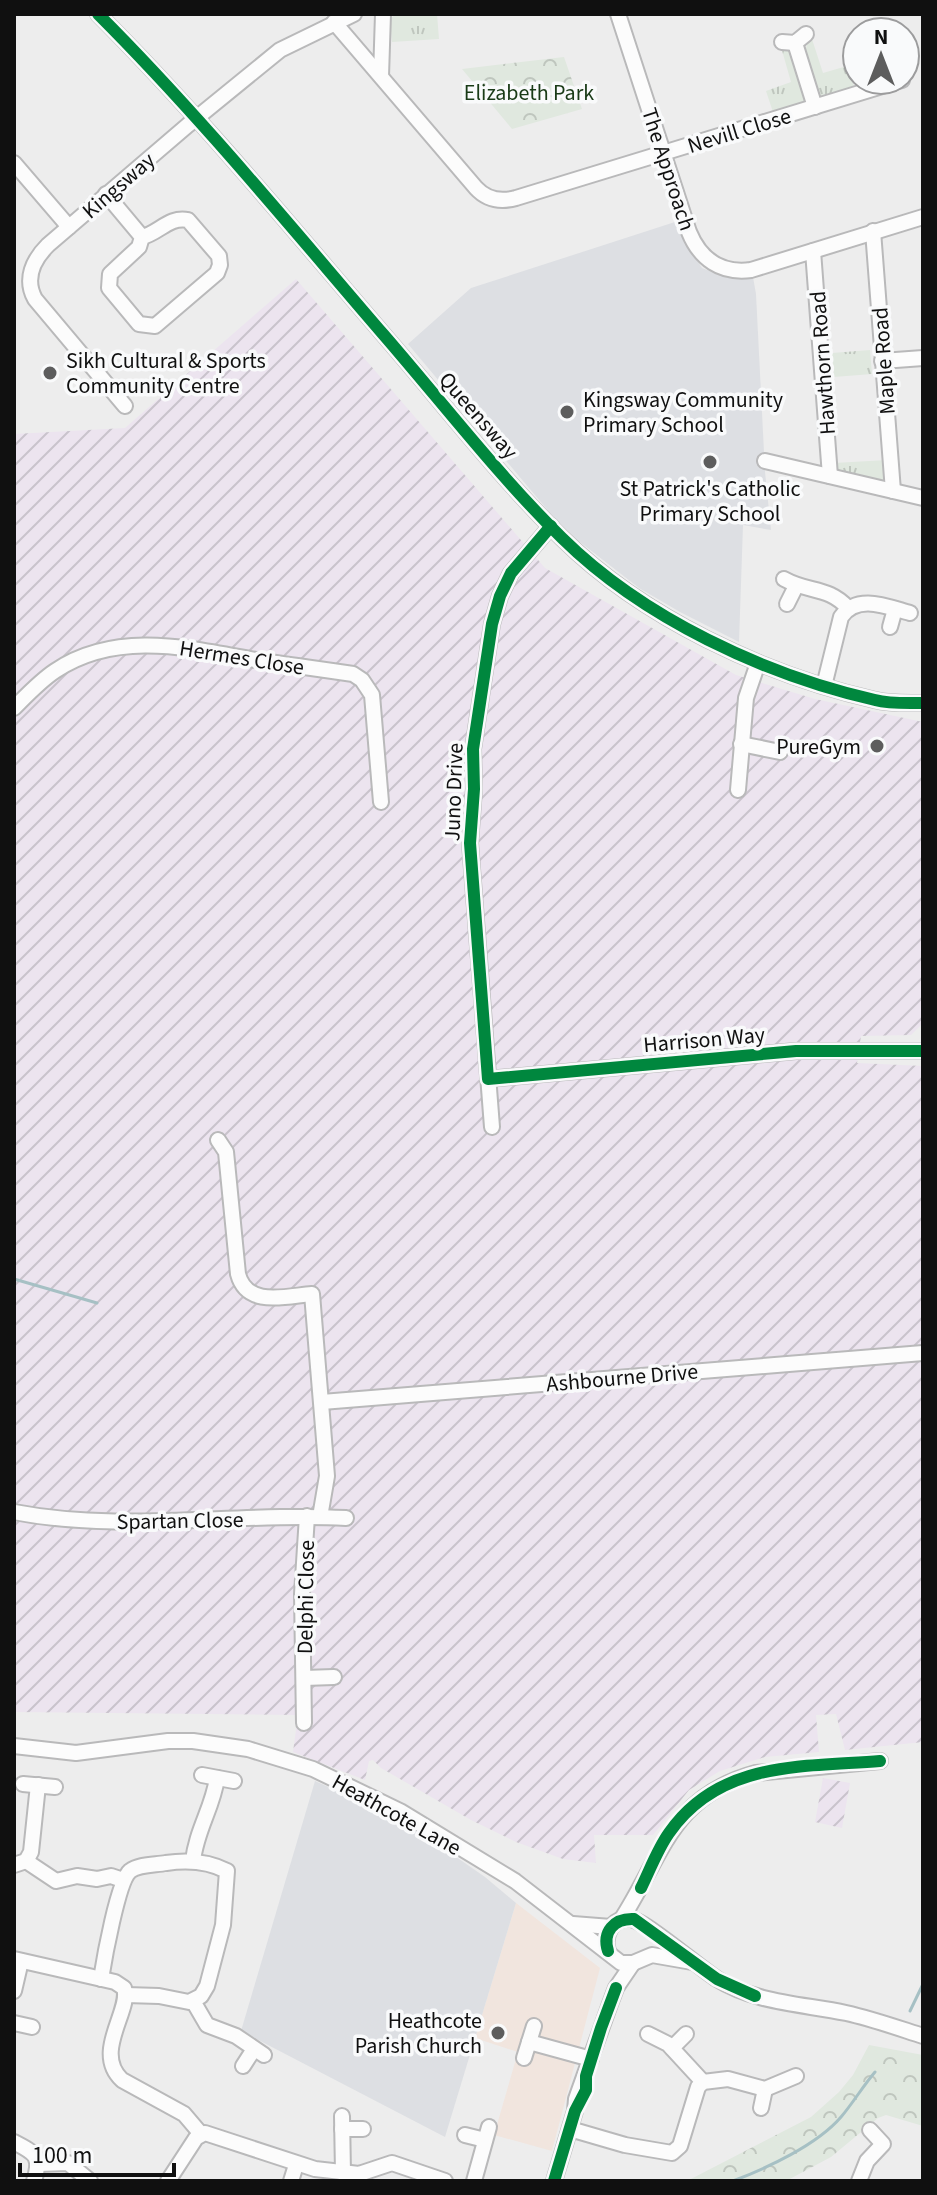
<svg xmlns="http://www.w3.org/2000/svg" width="937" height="2195" font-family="'Source Sans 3',sans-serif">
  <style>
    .commercial { fill: #f1e5de }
    .industrial { fill: url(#industrial-furrows) }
    .built { fill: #dddfe3 }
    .grass { fill: url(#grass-tufts) }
    .forest { fill: url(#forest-crowns) }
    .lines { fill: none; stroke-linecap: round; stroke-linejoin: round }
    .stream { stroke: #a6c0c4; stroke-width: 3 }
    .minor-casing { stroke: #b9b9ba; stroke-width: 18 }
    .minor { stroke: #fcfcfc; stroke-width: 14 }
    .cycleway-casing { stroke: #f9fafb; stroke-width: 17 }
    .cycleway { stroke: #00873e; stroke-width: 12 }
    .poi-dot { fill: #5d5d5d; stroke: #f9fafb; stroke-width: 3 }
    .labels { text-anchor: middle; stroke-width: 7; stroke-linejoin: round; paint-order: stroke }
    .park-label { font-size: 22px; fill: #1a3b17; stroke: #f9fafb }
    .street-label { font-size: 22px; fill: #101010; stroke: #f9fafb }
    .poi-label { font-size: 22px; fill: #101010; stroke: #f9fafb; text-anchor: start }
  </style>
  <defs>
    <pattern id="industrial-furrows" width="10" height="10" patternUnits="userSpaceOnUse" patternTransform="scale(2)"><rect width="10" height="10" fill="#ece4ef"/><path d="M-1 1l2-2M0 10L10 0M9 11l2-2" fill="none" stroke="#c9c3cc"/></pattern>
    <pattern id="grass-tufts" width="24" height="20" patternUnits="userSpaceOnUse" patternTransform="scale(2)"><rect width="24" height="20" fill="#e0e8df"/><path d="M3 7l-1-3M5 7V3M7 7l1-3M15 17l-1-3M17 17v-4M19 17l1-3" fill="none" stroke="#bfc6be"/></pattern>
    <pattern id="forest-crowns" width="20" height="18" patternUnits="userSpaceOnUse" patternTransform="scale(2)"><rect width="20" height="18" fill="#e0e8df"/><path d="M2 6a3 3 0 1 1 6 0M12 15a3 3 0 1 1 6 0" fill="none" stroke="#bfc6be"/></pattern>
  </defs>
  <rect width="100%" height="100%" fill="#ededed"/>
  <polygon class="commercial" points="516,1903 600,1968 552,2151 494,2135 518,2052 475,2038"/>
  <g class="industrial">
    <polygon points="296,279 545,568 736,675 815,699 923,722 923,1023 911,1035 861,1036 857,1063 923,1066 923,1670 921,1672 923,1742 845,1750 836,1714 816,1715 819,1752 765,1757 720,1771 689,1790 653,1835 594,1835 596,1863 563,1859 516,1842 471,1820 381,1768 373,1760 369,1761 365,1780 293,1752 298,1715 14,1712 14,434 125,428"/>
    <polygon points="823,1778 850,1783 842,1828 815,1822"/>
  </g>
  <g class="built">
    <polygon points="678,221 683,238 702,268 728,278 753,277 756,294 765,472 771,530 743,525 739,642 680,612 639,588 576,539 550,513 408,344 471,288"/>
    <polygon points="315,1781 371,1806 423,1834 485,1877 516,1903 445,2137 241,2031"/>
  </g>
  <g class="grass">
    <polygon points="396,14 437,14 439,39 392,42 390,19"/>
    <path d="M811,36L823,73L847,66L855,89L823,98L818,97C811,75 798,56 811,36Z"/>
    <polygon points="781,47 794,52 809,98 806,104 773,112 766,91 791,82"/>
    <polygon points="870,350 872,374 834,377 832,353"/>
    <polygon points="887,460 887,483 842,473 837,469 834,463"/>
  </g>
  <g class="forest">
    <polygon points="564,57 582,109 512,129 462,69"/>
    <polygon points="869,2045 923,2055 923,2126 886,2115 878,2118 831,2157 786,2181 687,2181 811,2117 839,2092 853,2075"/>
  </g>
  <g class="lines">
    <g class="stream">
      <polyline points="14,1279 97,1303"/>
      <polyline points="910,2011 923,1984"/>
      <path d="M733,2181C767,2168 817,2145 841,2117C853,2103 863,2086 875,2072"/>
    </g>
    <g class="minor-casing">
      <g id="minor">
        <path d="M98,14C199,115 290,226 383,334C442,402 498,475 562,538C643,618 765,675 875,700C890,704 907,703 923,703"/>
        <path d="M618,14L689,232C700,259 721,274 751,270L923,217"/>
        <path d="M334,22L476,188C487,200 501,202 516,198L902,80"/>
        <polyline points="782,42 795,43 806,34"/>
        <polyline points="795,43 815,107"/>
        <polyline points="381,76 383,14"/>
        <polyline points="14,163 69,227"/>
        <path d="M106,194L142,237L139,247L110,274L109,288L139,324L155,326L217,273L220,265L219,256L188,220C169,216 159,233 142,237"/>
        <polyline points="873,231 893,491"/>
        <polyline points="813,251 830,476"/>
        <polyline points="882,361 923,358"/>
        <path d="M125,406L35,299C24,279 33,260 48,245L188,125L280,50L354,14"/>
        <polyline points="765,461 923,498"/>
        <path d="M784,579C809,593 828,586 848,608"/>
        <polyline points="787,604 796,586"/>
        <polyline points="890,627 895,609"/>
        <path d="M824,686L841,617C857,593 888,607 910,613"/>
        <path d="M14,708C27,695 40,681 55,671C116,630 189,648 256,660C288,665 320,669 353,674L362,680L372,695L381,802"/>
        <polyline points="741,744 780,752"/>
        <polyline points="738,790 746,698 758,663"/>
        <polyline points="488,1079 796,1051 923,1051"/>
        <polyline points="492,1127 470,843 474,789 473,749 492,624 500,596 511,573 551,526"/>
        <path d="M218,1140L226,1152L238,1274C247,1308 286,1296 312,1294L327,1476L320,1517"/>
        <polyline points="322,1402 923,1353"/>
        <path d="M14,1512C124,1533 235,1512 346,1518"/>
        <polyline points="304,1678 334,1677"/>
        <polyline points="304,1723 302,1594 307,1516"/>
        <polyline points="14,1746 76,1753 168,1741 193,1741 248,1749 313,1769 400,1811 515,1881 621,1963 633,1963 652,1955 692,1962"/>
        <polyline points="202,1775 234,1781"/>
        <polyline points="23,1784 55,1787"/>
        <polyline points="26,1861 56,1881 77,1876 97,1879 111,1876 123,1880"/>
        <path d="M193,1861C196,1831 213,1807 217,1778"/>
        <polyline points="14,1865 26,1861 31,1852 38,1785"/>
        <path d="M621,1920C663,1855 671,1796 756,1773L880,1761"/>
        <polyline points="573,1924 611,1927"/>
        <path d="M608,1951C603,1936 612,1916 631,1919C645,1921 700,1968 717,1979C755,2003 803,2004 846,2013C873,2019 898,2028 923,2036"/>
        <path d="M14,1959L115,1982L124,1988C132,2010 92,2052 122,2080L184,2114L201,2134"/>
        <path d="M101,1979C104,1960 118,1881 130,1871C139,1864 155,1865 166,1863C186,1860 208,1861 227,1871L223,1925L207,1986L201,1996L189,2002L159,1996L126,1995"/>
        <polyline points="14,1991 21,1961"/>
        <polyline points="193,2001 207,2025 236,2036 264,2055"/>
        <polyline points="14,2023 32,2027"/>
        <polyline points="534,2026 529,2042 591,2059"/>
        <polyline points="648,2034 668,2044 703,2082"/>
        <polyline points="672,2048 686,2034"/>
        <polyline points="524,2058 529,2042"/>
        <polyline points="243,2066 254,2049"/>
        <polyline points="761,2108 765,2089"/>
        <polyline points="342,2116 343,2173"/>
        <polyline points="342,2129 363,2129"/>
        <polyline points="570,2129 625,2145 672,2153 680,2146 698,2087 703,2082 728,2079 765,2089 796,2076"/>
        <polyline points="465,2135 485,2140"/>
        <path d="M14,2142C35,2153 42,2156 34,2181"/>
        <polyline points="39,2164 68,2163 90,2181"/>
        <polyline points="168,2181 196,2138 205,2133 315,2169 359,2174 392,2163 445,2181"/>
        <polyline points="291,2181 296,2165"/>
        <polyline points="474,2181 489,2127"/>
        <polyline points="554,2181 575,2111 576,2099 610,2004 616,1988 633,1963"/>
        <polyline points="859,2181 867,2161 883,2144 870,2130"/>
      </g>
    </g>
    <use href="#minor" class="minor"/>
    <g class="cycleway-casing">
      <g id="cycleway">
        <path d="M98,14C199,115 290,226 383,334C442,402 498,475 562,538C643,618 765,675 875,700C890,704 907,703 923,703"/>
        <polyline points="551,526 511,573 500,596 492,624 473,749 474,789 470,843 488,1079 796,1051 923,1051"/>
        <path d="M641,1888C650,1870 657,1850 669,1833C719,1761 801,1767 880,1761"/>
        <path d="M608,1951C602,1932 614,1918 634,1919L717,1979L755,1996"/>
        <polyline points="554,2181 575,2111 586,2090 586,2076 601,2028 616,1988"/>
      </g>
    </g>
    <use href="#cycleway" class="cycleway"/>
  </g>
  <g class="poi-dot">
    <circle cx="50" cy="373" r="8"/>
    <circle cx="567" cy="412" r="8"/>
    <circle cx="710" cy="462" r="8"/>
    <circle cx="877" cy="746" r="8"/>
    <circle cx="498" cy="2033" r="8"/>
  </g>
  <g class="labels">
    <g class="park-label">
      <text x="529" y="100">Elizabeth Park</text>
    </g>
    <g class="street-label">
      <text transform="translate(739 130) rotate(-17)" y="8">Nevill Close</text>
      <text transform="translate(669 169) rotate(72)" y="8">The Approach</text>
      <text transform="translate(118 185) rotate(-41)" y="8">Kingsway</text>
      <text transform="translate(883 361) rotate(-94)" y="8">Maple Road</text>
      <text transform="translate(822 363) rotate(-94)" y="8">Hawthorn Road</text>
      <text transform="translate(479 415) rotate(49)" y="8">Queensway</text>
      <text transform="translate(242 657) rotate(9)" y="8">Hermes Close</text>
      <text transform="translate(453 792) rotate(-88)" y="8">Juno Drive</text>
      <text transform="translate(704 1039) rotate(-5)" y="8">Harrison Way</text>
      <text transform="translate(622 1377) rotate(-5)" y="8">Ashbourne Drive</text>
      <text transform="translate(180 1520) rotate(-1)" y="8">Spartan Close</text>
      <text transform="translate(305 1597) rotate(-89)" y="8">Delphi Close</text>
      <text transform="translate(397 1814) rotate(29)" y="8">Heathcote Lane</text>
    </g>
    <g class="poi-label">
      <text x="66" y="368">Sikh Cultural &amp; Sports<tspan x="66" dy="25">Community Centre</tspan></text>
      <text x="583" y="407">Kingsway Community<tspan x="583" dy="25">Primary School</tspan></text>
      <text x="710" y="496" text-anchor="middle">St Patrick's Catholic<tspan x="710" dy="25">Primary School</tspan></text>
      <text x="861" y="754" text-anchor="end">PureGym</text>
      <text x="482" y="2028" text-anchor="end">Heathcote<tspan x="482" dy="25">Parish Church</tspan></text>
    </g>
  </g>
  <rect width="937" height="2195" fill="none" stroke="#101010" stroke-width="32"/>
  <g transform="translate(881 56)"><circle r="38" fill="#f9fafb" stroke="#9c9c9d" stroke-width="2"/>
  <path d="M0-6L14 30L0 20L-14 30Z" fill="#5d5d5d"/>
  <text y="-12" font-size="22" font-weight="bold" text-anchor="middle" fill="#101010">N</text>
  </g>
  <path d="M20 2163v12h154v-12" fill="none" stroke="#101010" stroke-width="4"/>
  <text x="32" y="2163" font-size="24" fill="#101010" stroke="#f9fafb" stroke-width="6" paint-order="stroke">100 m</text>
</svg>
